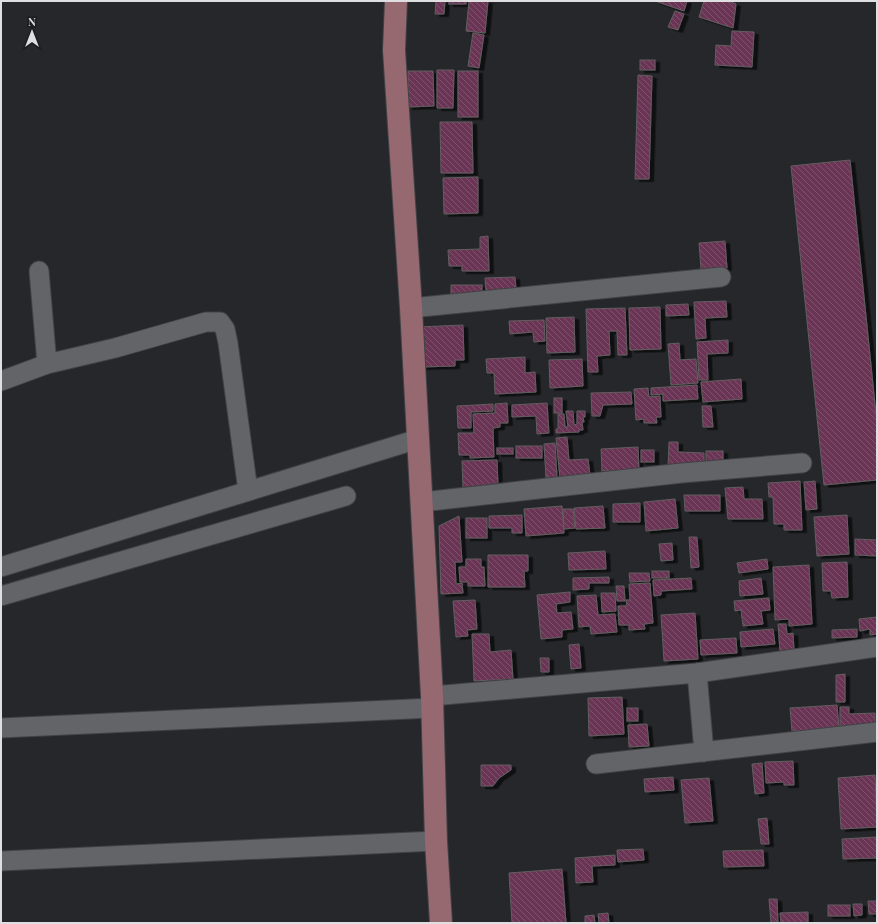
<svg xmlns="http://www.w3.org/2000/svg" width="878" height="924" font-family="'Playfair Display',serif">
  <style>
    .building { fill: url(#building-back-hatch); stroke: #625e60; filter: url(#shadow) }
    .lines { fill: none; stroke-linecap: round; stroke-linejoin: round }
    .street-casing { stroke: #414245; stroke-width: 21 }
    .primary-casing { stroke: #414245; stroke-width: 24 }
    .street { stroke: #636468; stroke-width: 19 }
    .primary { stroke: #95696f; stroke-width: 22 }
  </style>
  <defs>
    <pattern id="building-back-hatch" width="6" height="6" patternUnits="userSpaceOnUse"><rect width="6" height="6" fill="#6a3454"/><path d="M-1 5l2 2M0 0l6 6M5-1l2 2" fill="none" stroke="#7f516c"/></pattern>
    <filter id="shadow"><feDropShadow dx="4.5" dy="2.5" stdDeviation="0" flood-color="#0009"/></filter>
  </defs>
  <rect width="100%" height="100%" fill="#26272a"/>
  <g class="building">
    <polygon points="436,1 445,1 444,14 435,14"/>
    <rect x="449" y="1" width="17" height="3"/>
    <polygon points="469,1 488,1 485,33 466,31"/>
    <polygon points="655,1 687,1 684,11"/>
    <polygon points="704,1 729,1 736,4 733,28 699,17"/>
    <polygon points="675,11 684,14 678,30 668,27"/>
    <polygon points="732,31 754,32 752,67 715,65 716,45 731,46"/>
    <polygon points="473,33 484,35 479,68 468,66"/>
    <rect x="640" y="60" width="15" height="10"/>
    <polygon points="437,70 454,70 453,108 437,108"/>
    <polygon points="408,71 433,71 434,106 408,107"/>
    <rect x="458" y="71" width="20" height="46"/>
    <polygon points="638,75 652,76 649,179 635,179"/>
    <polygon points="440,122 472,122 473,173 441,173"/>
    <polygon points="850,160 877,424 877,480 824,485 791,166"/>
    <polygon points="478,177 478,213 444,214 443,178"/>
    <polygon points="488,236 489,271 462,271 462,266 449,266 448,250 480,249 480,237"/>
    <polygon points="725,241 727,268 701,269 699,243"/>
    <polygon points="515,277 516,289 486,291 485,278"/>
    <rect x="451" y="285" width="31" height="9"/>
    <polygon points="726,301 727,317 705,318 706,338 696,339 694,302"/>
    <polygon points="688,304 689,315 666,316 666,305"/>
    <polygon points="660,307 661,349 630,350 629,308"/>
    <polygon points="625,308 627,355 618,355 617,331 609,331 610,355 597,356 598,372 588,372 586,309"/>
    <polygon points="574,317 575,352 547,353 546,318"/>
    <polygon points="544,320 545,341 534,342 533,332 510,334 509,321"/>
    <polygon points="463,325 464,360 455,360 455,366 420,367 419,327"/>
    <polygon points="728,340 728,353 707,354 708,380 699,380 697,342"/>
    <polygon points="679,343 680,360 696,359 698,383 671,385 668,344"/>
    <polygon points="525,357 525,373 535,372 536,392 495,394 494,373 487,373 486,359"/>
    <polygon points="582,359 583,386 550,388 549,360"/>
    <polygon points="741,379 742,399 703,402 701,382"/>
    <polygon points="697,385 698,399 663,401 663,394 651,395 651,388"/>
    <polygon points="648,388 649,397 660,396 661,417 656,417 657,423 644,423 644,419 636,420 634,389"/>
    <polygon points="631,392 632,404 603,405 600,416 592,416 591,393"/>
    <rect x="554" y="398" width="8" height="15"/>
    <polygon points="507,403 508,423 500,423 500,427 493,428 494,457 470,458 470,455 459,455 458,433 474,433 473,414 495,413 495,404"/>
    <polygon points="547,403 549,433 537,434 536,416 512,417 512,405"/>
    <polygon points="493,404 493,411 471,412 471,428 458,428 457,406"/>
    <polygon points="702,406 711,406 713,427 703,427"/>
    <polygon points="566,411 573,411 574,425 577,424 577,411 585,411 585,417 583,417 584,422 582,422 583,430 579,430 579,432 556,433 556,429 558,429 558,414 564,414 565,427 568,427"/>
    <polygon points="567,437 569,460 588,459 590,475 560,478 556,438"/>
    <polygon points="669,442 678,442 678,452 704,453 704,465 668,467"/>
    <polygon points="555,443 557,477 546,478 544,444"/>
    <rect x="516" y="446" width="26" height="12"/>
    <polygon points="638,447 639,470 602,471 601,449"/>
    <rect x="497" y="448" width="16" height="6"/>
    <rect x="641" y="450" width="13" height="12"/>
    <rect x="706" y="451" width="17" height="12"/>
    <polygon points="497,460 498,486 463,488 462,461"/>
    <polygon points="800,481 802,530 784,530 784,524 774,524 773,497 769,497 768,483"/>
    <polygon points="815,481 817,509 806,510 804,482"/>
    <polygon points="743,487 744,499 762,499 763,519 728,519 725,488"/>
    <polygon points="684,495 720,495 720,511 685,511"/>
    <polygon points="675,499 678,528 646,531 644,502"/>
    <polygon points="640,503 640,522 613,522 613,504"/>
    <polygon points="562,506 564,533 526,536 524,509"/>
    <polygon points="603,506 605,528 576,529 574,508"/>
    <polygon points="563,509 573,509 575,528 564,529"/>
    <polygon points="522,515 522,533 512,533 512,528 489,528 489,516"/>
    <polygon points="847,515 849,554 817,556 814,517"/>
    <polygon points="459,516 462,562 455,562 456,584 462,583 463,593 441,594 439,526"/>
    <rect x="466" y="518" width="21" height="20"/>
    <polygon points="689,537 697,537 699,567 691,568"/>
    <polygon points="855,539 877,540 877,556 855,555"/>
    <polygon points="672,543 673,560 661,561 659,544"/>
    <polygon points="605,551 606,569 569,570 568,553"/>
    <polygon points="488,555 528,555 528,571 524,571 525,587 488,587"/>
    <polygon points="466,559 481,559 481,567 484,567 485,586 468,586 468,582 460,582 459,567 466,567"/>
    <polygon points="767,559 768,569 739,573 737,563"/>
    <polygon points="847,562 848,597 832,598 831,591 823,591 822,563"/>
    <polygon points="809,565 812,624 789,626 789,619 775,620 773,567"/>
    <rect x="652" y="571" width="17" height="7"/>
    <polygon points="629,573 649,573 650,581 630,582"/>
    <polygon points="609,577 609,583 589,583 589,589 573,590 573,578"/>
    <polygon points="691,578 692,589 661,591 661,595 654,596 653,580"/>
    <polygon points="761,578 763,594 740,596 739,581"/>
    <polygon points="650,583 653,623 644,624 645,629 629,630 629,625 619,625 618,606 627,606 626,600 630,600 629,584"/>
    <polygon points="616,586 624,586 625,601 617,601"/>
    <polygon points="570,592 570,602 556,604 557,613 571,612 573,629 562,630 562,637 541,639 537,595"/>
    <polygon points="601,593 615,593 616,611 602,612"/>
    <polygon points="596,595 598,615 615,614 617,632 591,634 590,626 579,627 577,596"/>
    <polygon points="769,598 770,610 761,611 763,624 743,626 741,610 735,611 734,601"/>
    <polygon points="475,600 477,629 467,630 468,636 456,637 453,601"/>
    <polygon points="695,613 698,659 664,661 661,615"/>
    <polygon points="877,617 877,634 870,635 870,629 860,631 859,619"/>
    <polygon points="778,624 786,624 787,634 793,633 794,650 780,651"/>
    <polygon points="773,629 775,644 741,647 740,632"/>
    <polygon points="857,629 857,637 832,638 832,630"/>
    <polygon points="472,634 489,634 490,652 511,650 513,679 474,681"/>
    <polygon points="736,638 737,653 701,655 700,640"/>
    <polygon points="579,644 581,668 571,669 569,645"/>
    <polygon points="540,658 549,658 549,672 541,672"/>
    <polygon points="845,674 845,702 836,702 836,675"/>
    <polygon points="622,697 624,734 589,736 588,698"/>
    <polygon points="837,705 839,728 792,731 790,708"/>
    <polygon points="840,707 849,707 849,714 875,713 875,725 840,726"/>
    <rect x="627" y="708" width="11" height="13"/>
    <polygon points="647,724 649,746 629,747 628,725"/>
    <polygon points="793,761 794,785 784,785 784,782 766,783 765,762"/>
    <polygon points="762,763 764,793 755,794 752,764"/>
    <polygon points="481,765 511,765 511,770 499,778 493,786 481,786"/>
    <polygon points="875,775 877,827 841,829 838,778"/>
    <polygon points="673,777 674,790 645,792 644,779"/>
    <polygon points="709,778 713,821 685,823 681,780"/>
    <polygon points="767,818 769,844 761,844 758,819"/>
    <polygon points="877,837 877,858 843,859 842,839"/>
    <polygon points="643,849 644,860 618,862 617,850"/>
    <polygon points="763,850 764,866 724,867 723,851"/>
    <polygon points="615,855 615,865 592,866 593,882 576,883 575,858"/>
    <polygon points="562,869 566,923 512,923 509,873"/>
    <polygon points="769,899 777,899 778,923 771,923"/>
    <polygon points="868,901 877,901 877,914 869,914"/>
    <polygon points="853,904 862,904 862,915 854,916"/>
    <rect x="828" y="905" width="22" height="11"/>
    <polygon points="808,912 808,923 781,923 780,913"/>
    <polygon points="608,913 609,923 599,923 598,914"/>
    <polygon points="594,915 595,923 584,923 585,923 585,916"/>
  </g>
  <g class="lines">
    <g class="street-casing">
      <g id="street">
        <polyline points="39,271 47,364"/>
        <polyline points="411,308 721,277"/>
        <polyline points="1,381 47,364 115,348 206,322 220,322 225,329 228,343 248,491"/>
        <polyline points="422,502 682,473 802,463"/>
        <polyline points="1,567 418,439"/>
        <polyline points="1,596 346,496"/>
        <polyline points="697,673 704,752"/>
        <polyline points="432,696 697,673 877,647"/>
        <polyline points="1,728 432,708"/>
        <polyline points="596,764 877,732"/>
        <polyline points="1,861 436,841"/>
      </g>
    </g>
    <g class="primary-casing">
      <polyline id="primary" points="396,1 394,50 411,308 432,696 436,841 441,923"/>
    </g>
    <use href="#street" class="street"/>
    <use href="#primary" class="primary"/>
  </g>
  <rect width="878" height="924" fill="none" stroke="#dfdfe2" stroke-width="4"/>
  <g transform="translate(32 32)" stroke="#1d1d21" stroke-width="3" paint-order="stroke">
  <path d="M0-3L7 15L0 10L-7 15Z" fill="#dfdfe2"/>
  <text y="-6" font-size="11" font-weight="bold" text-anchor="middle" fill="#dfdfe2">N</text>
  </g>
</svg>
